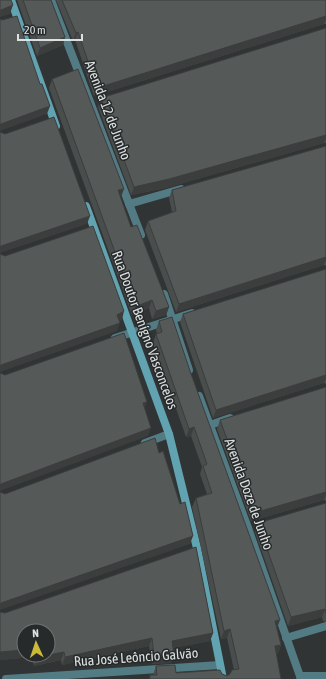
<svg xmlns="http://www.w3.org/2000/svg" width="326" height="679" font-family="'Asap Condensed',sans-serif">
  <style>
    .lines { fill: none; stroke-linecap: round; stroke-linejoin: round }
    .minor { stroke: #537b84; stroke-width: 8 }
    .secondary { stroke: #62a3b1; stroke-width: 8 }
    .wall { fill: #494d4c; fill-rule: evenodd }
    .shaded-wall { fill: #3c3e3e }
    .building { fill: #555958; stroke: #3c3e3e }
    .labels { text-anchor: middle; stroke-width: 3; stroke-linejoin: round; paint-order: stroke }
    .street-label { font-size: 14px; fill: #dde0e0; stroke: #262a2a }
  </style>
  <rect width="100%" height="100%" fill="#303434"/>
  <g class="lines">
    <g class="minor">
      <polyline points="51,0 141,235"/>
      <polyline points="129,204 181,189"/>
      <polyline points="164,294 189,370"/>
      <polyline points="115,338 192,313"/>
      <polyline points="199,396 248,528 301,679"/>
      <polyline points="210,425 230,418"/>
      <polyline points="145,443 169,434"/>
      <polyline points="286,638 326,626"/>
      <polyline points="300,676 326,676"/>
      <polyline points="6,679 220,665"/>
    </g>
    <g class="secondary">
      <polyline points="11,0 56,126"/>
      <polyline points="86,206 169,434 197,548 223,679"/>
    </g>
  </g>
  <g class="wall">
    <polygon points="17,0 51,0 65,37 63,45 37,56"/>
    <polygon points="56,0 326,0 326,24 324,24 94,96 75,40 73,41"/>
    <polygon points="326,28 326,143 324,143 166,188 131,195 98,107 101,98"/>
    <polygon points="52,79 131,227 169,307 166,315 152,319 149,308 132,315 49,88"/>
    <polygon points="326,146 326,266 324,265 176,312 145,230 148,221 172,212 169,198 172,190"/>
    <polygon points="326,269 326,384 324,383 213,418 180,322 183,314"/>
    <polygon points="159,321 190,371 277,628 281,645 278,653 276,654 281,679 149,679 150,675 153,675 156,666 176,673 222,674 227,676 230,674 234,670 227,638 221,639 192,507 196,498 207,494 200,474 202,467 191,436 186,437 153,343 156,334 157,334 156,330"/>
    <polygon points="326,387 326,501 324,500 251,521 217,429 220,420"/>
    <polygon points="326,503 326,622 323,621 322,617 288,626 255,532 258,523"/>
    <path d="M196,547L213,633L210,641L173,648L174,655L171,663L152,664L149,646L62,665L61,660L34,666L32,657L0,660V612L5,613ZM24,631H48V655H24Z"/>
  </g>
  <g class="shaded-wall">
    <polygon points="13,5 10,14 0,17 0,11 1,10"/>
    <polygon points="326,16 326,19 324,24 94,96 97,88"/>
    <polygon points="78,32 75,40 73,41 76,33"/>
    <polygon points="65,37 63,45 37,56 40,48"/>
    <polygon points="50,106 47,114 0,131 0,125 1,124"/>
    <polygon points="326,135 326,139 324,143 166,188 131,195 134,187"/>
    <polygon points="124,189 121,197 118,190"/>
    <polygon points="90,216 87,224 0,253 0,247 1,246"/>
    <polygon points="326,257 326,260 324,265 176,312 179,304"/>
    <polygon points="152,300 149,308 132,315 135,307"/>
    <polygon points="169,307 166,315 152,319 156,311"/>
    <polygon points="124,311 122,320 114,323 117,315"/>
    <polygon points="120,323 117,331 0,372 0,366 1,365"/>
    <polygon points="326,375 326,378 324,383 213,418 216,410"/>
    <polygon points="147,402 144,410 143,403"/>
    <polygon points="194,427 191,436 186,437 189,429"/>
    <polygon points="151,428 148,436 0,491 0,485 1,484"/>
    <polygon points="326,492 326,495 324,500 251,521 254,513"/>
    <polygon points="193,536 190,544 0,610 0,605 1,603"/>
    <polygon points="325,609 322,617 288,626 291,617"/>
    <polygon points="280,620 277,628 275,621"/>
    <polygon points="230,629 227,638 221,639 224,631"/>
    <polygon points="213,633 210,641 169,649 172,641"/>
    <polygon points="152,638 149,646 62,665 65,657"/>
    <polygon points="281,645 278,653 272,655 275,646"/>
    <polygon points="24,650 24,655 33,655 32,657 0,660 0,652"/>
    <polygon points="64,652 61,660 34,666 37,657"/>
    <polygon points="174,655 171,663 152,664 154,656"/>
  </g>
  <g class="building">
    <polygon points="0,0 11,0 13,5 1,10 0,11"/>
    <polygon points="23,0 51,0 65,37 40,48"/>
    <polygon points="62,0 326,0 326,16 97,88 78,32 76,33"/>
    <polygon points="17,16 40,84 42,84 50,106 1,124 0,125 0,19 2,20"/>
    <polygon points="326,28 326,135 169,179 134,187 101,98"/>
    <polygon points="78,69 124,189 118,190 131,227 137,225 169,307 156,311 152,300 135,307 52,79"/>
    <polygon points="54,117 90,216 1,246 0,247 0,132 5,134"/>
    <polygon points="326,146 326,257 179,304 148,221 176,211 172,190"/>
    <polygon points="93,226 124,311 117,315 120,323 1,365 0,366 0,254 5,256"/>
    <polygon points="326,269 326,375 216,410 183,314"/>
    <polygon points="172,317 190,371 280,620 275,621 281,645 275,646 281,679 150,679 150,675 157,675 156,666 175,665 176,673 220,670 222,674 227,676 230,674 232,670 239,669 230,629 224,631 196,498 212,493 203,466 207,464 194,427 189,429 156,334 162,332 159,321"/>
    <polygon points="124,333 147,402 143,403 151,428 1,484 0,485 0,373 5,375"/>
    <polygon points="326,387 326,492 254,513 220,420"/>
    <polygon points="155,438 159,453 163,451 180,504 185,502 193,536 1,603 0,605 0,492 5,494"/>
    <polygon points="326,503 326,613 325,609 291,617 258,523"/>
    <polygon points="196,547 213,633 172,641 174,655 154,656 152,638 65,657 64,652 37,657 36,655 48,655 48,631 24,631 24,650 0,652 0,612 5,613"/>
  </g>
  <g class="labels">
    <g class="street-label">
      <text transform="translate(108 110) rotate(69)" y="5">Avenida 12 de Junho</text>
      <text transform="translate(145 330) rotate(70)" y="5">Rua Doutor Benígno Vasconcelos</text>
      <text transform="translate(249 494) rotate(70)" y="5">Avenida Doze de Junho</text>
      <text transform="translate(136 657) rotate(-4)" y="5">Rua José Leôncio Galvão</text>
    </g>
  </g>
  <g transform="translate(36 643) rotate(357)"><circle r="19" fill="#262a2a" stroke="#6f7373"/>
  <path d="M0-3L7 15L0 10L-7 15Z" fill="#cdb938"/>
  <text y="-6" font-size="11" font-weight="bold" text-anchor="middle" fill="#dde0e0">N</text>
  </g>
  <path d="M18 34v6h64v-6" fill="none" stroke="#dde0e0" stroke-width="2"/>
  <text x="24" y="34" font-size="12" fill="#dde0e0" stroke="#262a2a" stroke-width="3" paint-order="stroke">20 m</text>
</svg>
